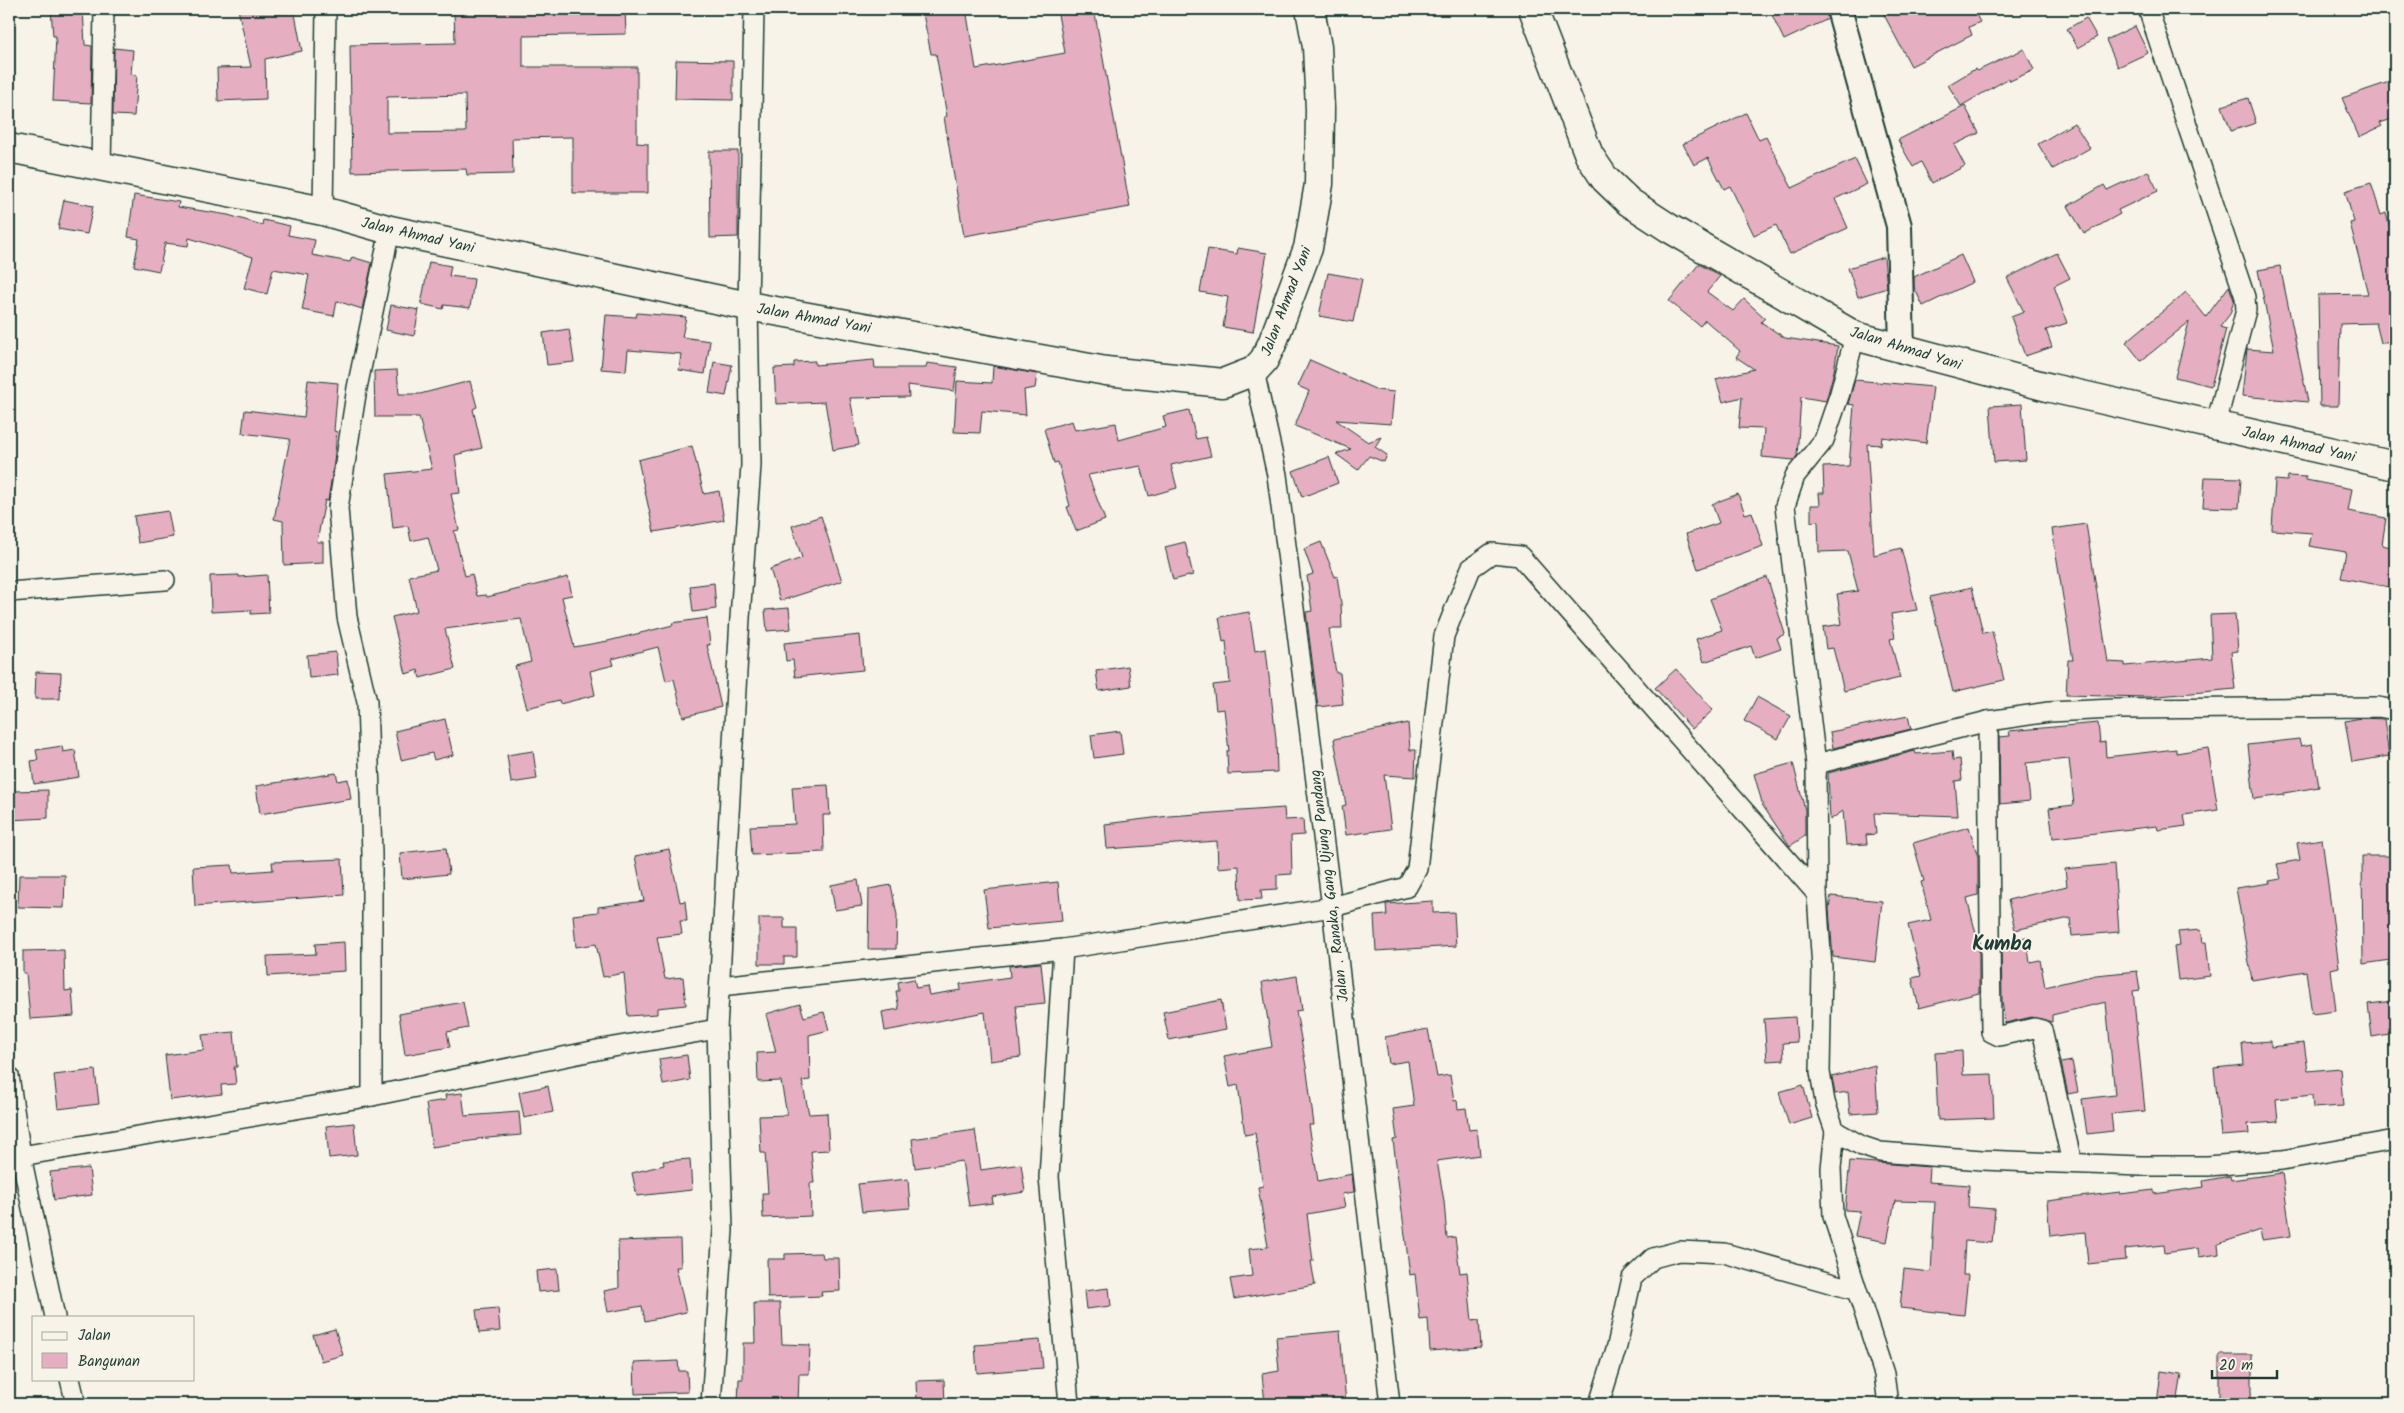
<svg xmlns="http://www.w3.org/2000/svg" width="2404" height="1413" font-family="Kalam,sans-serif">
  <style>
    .building { fill: #e6aec1; stroke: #1f3d34; fill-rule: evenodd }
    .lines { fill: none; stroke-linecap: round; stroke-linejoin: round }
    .minor-casing { stroke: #1f3d34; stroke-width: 22 }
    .tertiary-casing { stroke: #1f3d34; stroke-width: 28 }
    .trunk-casing { stroke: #1f3d34; stroke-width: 31 }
    .minor { stroke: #f7f3e8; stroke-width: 19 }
    .tertiary { stroke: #f7f3e8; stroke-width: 24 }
    .trunk { stroke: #f7f3e8; stroke-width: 28 }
    .labels { text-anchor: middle; stroke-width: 4; stroke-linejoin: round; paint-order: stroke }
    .street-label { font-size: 15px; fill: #1f3d34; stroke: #f7f3e8 }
    .district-label { font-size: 20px; font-weight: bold; fill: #1f3d34; stroke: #f7f3e8 }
  </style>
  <rect width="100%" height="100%" fill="#f7f3e8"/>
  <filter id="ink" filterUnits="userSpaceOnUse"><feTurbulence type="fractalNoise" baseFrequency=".02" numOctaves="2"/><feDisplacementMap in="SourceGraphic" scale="10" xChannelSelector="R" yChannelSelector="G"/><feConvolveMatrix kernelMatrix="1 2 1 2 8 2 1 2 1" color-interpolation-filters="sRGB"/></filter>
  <g filter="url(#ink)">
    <g class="building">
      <polygon points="51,9 83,9 85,45 92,46 91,103 53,101 56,36 53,36"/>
      <polygon points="238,9 294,9 302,51 265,59 266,99 218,101 217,68 251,67"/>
      <path d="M454,9H625L626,34L523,36V67H637V143L648,144V193H573V137L512,138L513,174L467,175L466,169L352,172L350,45L455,43ZM465,95L466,132L387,133V97Z"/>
      <polygon points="922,9 966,9 976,69 1065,53 1057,9 1094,9 1130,207 964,236 944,117 947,116 936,54 931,54"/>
      <polygon points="1784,9 1826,9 1828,19 1784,40 1772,15"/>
      <polygon points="1881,9 1973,9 1980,22 1969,27 1972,35 1911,66"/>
      <polygon points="2086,18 2097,37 2078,48 2067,29"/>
      <polygon points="2135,26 2148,53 2118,67 2106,40"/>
      <polygon points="114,48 133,50 131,74 137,75 134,116 113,115"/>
      <polygon points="2024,49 2034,70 2010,81 2009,78 1961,106 1948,85 1975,69 1977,71"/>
      <polygon points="676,60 733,61 733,100 675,99"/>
      <polygon points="2395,80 2395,118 2380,123 2382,126 2359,137 2342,98"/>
      <polygon points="2248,98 2256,123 2231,131 2222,106"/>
      <polygon points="1965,106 1979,133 1954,145 1965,166 1932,183 1921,162 1913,167 1898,140"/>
      <polygon points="1746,113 1759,140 1766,137 1792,188 1855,159 1867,184 1835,199 1848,228 1790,254 1776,225 1754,235 1730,186 1724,189 1708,158 1694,165 1683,144"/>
      <polygon points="2074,123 2090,148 2053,169 2038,144"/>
      <polygon points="709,151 738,151 738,237 710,238"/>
      <polygon points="2148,171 2158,191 2118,210 2120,214 2084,234 2068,206 2104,185 2107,190"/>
      <polygon points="2371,183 2381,215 2386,213 2395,249 2395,340 2381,343 2376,323 2340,324 2338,406 2320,406 2318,295 2368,294 2350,223 2354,222 2345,191"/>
      <polygon points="134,195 179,202 178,207 228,215 262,225 263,220 290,226 288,235 315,240 312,255 350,262 352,257 372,263 362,309 337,301 334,316 302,310 309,275 273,269 267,294 244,288 253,257 189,238 188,246 165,243 159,271 134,266 139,239 128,237"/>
      <polygon points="64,200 93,206 87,234 58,229"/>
      <polygon points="1238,248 1267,253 1253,332 1223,327 1228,297 1200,292 1208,249 1237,254"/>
      <polygon points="2057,253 2070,278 2054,286 2067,323 2046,330 2052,347 2025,356 2011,317 2024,312 2007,278"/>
      <polygon points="1961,255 1973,282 1923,306 1914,287 1914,277"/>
      <polygon points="1884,257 1887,288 1858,297 1848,268"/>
      <polygon points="429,262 451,266 449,276 474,279 470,308 444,305 443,309 421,304"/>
      <polygon points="1699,264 1720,276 1707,292 1733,311 1744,299 1765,318 1761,322 1785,338 1838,346 1834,371 1826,401 1801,397 1797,456 1794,460 1762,457 1764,429 1739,428 1742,397 1723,402 1716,379 1754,369 1736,357 1740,351 1705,320 1700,326 1669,301"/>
      <polygon points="2280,266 2308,402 2242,396 2247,349 2274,351 2258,270"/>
      <polygon points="1328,273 1362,279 1353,322 1319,316"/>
      <polygon points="2229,286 2234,300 2230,314 2220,327 2226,329 2211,386 2175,377 2189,322 2141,361 2126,342 2186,292 2206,317"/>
      <polygon points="391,305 419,310 414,336 386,330"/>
      <polygon points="637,313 686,317 682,337 710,341 705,374 679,370 681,354 628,350 626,371 601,369 606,315 636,317"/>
      <polygon points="569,329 574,362 547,365 543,333"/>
      <polygon points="874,360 875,368 926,368 927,363 957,367 954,391 908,385 909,397 850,398 859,445 833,450 825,402 776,404 774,368 794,367 794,362 815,361 815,365"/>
      <polygon points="1310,360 1377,390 1394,392 1391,424 1336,420 1368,442 1381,437 1375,447 1387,455 1384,462 1369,456 1358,470 1336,454 1351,449 1295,426 1309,391 1298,386"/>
      <polygon points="714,362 732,365 726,396 709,393"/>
      <polygon points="993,366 1037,374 1035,388 1024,390 1026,415 982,411 980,433 954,432 957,381 992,383"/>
      <polygon points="397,370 399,394 420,394 470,381 477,407 473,409 482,448 455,455 460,493 451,494 459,530 454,531 465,576 472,574 477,596 486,595 487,597 568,577 572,595 562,597 574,647 608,641 673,625 672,623 707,618 710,645 707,645 721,707 683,717 674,679 666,681 658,647 612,659 614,665 590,671 595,695 560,704 559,700 527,708 515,666 531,662 521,619 445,629 455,669 420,678 418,670 406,674 392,617 417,611 409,576 437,570 428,537 411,541 408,526 393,528 387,474 432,469 419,417 375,417 374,371"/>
      <polygon points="308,380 338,383 334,431 337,432 334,462 328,501 325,500 317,542 323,542 323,563 284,565 283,521 274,519 290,439 242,433 245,410 304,417"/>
      <polygon points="1855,380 1933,387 1926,443 1882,437 1881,445 1867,444 1874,555 1901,548 1917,610 1891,614 1895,638 1890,639 1900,678 1844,691 1833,648 1826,649 1823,627 1842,624 1837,594 1858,591 1848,551 1819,552 1818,521 1811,522 1811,505 1820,505 1819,493 1824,493 1823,467 1849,466 1854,405 1848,404"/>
      <polygon points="2022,404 2026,460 1994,462 1990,406"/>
      <polygon points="1189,410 1196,439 1206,437 1211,456 1171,465 1177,488 1149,496 1141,466 1088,475 1105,520 1076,531 1067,507 1070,506 1058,462 1054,463 1044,429 1072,421 1075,430 1116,423 1119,440 1166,427 1163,416"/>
      <polygon points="692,446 704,494 719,491 724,520 654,532 638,460"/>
      <polygon points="1329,457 1338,483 1302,497 1293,471"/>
      <polygon points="2288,476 2306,477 2306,480 2352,489 2348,511 2386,518 2382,545 2395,548 2395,588 2341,578 2346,552 2309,546 2312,533 2272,530 2275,480 2287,481"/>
      <polygon points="2205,477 2241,478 2239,508 2203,507"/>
      <polygon points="1738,494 1745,514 1752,512 1763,546 1698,569 1686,534 1719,523 1712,504"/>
      <polygon points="168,511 173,537 138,543 134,516"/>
      <polygon points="821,516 842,581 780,601 770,569 802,558 792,526"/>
      <polygon points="2086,524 2108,662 2125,663 2125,666 2212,658 2210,615 2235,614 2238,651 2231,652 2235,689 2148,697 2066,695 2068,660 2073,660 2052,529"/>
      <polygon points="1185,542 1193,575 1173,580 1165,547"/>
      <polygon points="1321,542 1335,577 1337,576 1341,603 1342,629 1329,629 1336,673 1340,673 1343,704 1318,707 1306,612 1312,611 1307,576 1313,574 1304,549"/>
      <polygon points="239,575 239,577 267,575 269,613 251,614 251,610 211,612 210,576"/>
      <polygon points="1767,577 1785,634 1777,638 1781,649 1755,658 1751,646 1704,662 1696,639 1722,630 1710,599"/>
      <polygon points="714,583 716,609 693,612 690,586"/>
      <polygon points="1972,587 1983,633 1992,631 2004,680 1953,692 1930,597"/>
      <polygon points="789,608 791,629 767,631 765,610"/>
      <polygon points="1249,612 1255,651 1266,649 1276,739 1277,772 1228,774 1227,751 1229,751 1224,709 1216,710 1213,685 1230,683 1226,641 1223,642 1219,617"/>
      <polygon points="860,635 863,670 795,677 793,660 786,661 784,643"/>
      <polygon points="336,652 338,675 309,678 307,655"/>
      <polygon points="1128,666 1131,686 1099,691 1096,671"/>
      <polygon points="1676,669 1713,710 1692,729 1655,688"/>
      <polygon points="36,672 61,673 60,699 35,699"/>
      <polygon points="1757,697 1791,716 1778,739 1744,721"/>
      <polygon points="1908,716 1911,729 1833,748 1830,732"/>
      <polygon points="2361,718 2384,719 2389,756 2352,762 2345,721"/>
      <polygon points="445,719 453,755 434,760 432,753 401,760 395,731"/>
      <polygon points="1408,723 1410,750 1416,750 1415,777 1384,775 1391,829 1346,835 1342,806 1346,805 1334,739"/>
      <polygon points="2098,723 2100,743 2105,742 2106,757 2176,749 2176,753 2208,748 2218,810 2184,815 2186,826 2158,830 2157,826 2053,838 2049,808 2074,805 2069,759 2026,763 2030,801 2000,804 1999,737 2010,736 2009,731"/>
      <polygon points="1120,731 1123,754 1094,758 1091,735"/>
      <polygon points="2299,739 2301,746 2312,744 2319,787 2284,793 2284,795 2254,799 2248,745"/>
      <polygon points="62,746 63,752 75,750 79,777 34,784 31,761 38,760 36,750"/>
      <polygon points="533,751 537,779 511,783 507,755"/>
      <polygon points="1915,751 1916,754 1952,751 1953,760 1960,759 1962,780 1955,781 1958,816 1874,813 1876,834 1866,835 1867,844 1846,845 1843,811 1830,820 1828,773"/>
      <polygon points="1793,763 1805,810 1805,836 1790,846 1763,806 1754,774"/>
      <polygon points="336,773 338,781 348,779 351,799 260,814 256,786"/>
      <polygon points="828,785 830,815 823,815 824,852 752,855 750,826 795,824 792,787"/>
      <polygon points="48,790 48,818 9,820 9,801 14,800 14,791"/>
      <polygon points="1284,808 1285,820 1303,819 1304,835 1291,836 1292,874 1277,875 1277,889 1261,890 1262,899 1240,900 1239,866 1218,868 1217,841 1107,849 1105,824 1169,816"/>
      <polygon points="1969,827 1978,857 1978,895 1967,898 1979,946 1979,993 1919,1008 1912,978 1921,976 1908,925 1931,920 1921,882 1924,881 1913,843"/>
      <polygon points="2322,839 2339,967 2331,969 2336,1011 2312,1014 2306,971 2252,980 2236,888 2270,883 2269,881 2281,879 2277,864 2300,860 2297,843"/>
      <polygon points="446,848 449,874 402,879 400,853"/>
      <polygon points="669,849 680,902 685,901 687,921 680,921 682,934 657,937 665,979 683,977 686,1005 657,1008 657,1014 628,1016 624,973 603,977 596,944 576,947 573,915 598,912 598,907 644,901 635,856"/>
      <polygon points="2362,856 2395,856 2395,956 2390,956 2391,960 2363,964"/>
      <polygon points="342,859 344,895 195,906 193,867 232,865 233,873 273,870 272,862"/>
      <polygon points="2114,864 2119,932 2072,936 2070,918 2015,930 2008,900 2067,886 2065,869"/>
      <polygon points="19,875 65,875 64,908 18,907"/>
      <polygon points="858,880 862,906 835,910 831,885"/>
      <polygon points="1058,882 1062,921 989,928 984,890"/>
      <polygon points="891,885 897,915 896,949 868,949 869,889"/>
      <polygon points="1831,896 1882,901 1875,962 1833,957 1829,909"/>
      <polygon points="1433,901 1433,913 1454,912 1456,946 1376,951 1374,916 1387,915 1386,904"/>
      <polygon points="759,918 784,918 784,928 797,928 797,957 784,957 784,964 759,964"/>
      <polygon points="2200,930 2202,942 2206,942 2210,976 2178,980 2174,946 2180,945 2178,932"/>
      <polygon points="2026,937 2030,962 2040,960 2045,987 2096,975 2137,971 2140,990 2133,991 2145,1111 2111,1114 2113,1131 2087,1134 2082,1099 2115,1095 2106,1002 2052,1015 2052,1022 2032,1017 2005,1023 2002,1001 2001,942"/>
      <polygon points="344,942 345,971 268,976 267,956 316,954 315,944"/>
      <polygon points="64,950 65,991 72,990 74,1016 30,1019 26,973 23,973 23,951"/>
      <polygon points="1041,963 1045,1003 1016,1006 1021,1057 990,1061 985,1012 885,1031 882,1012 899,1009 896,991 899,991 898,982 914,979 916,988 927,986 929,995 961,990 960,984 1010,977 1009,966"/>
      <polygon points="1297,976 1302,1010 1296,1011 1307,1072 1314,1125 1309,1125 1318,1181 1352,1174 1354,1192 1342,1194 1345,1207 1307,1214 1313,1261 1311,1261 1315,1285 1234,1299 1230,1279 1252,1276 1249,1249 1268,1247 1258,1187 1263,1186 1255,1133 1245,1135 1238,1085 1230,1087 1224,1056 1272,1047 1262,982"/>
      <polygon points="1221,1000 1226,1029 1169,1040 1163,1012"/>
      <polygon points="2395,1001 2395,1033 2372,1037 2368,1004"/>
      <polygon points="463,1002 468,1028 447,1032 450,1047 405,1055 399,1014"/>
      <polygon points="800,1004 804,1017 824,1012 829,1030 809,1035 810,1080 802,1081 809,1114 827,1113 829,1150 811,1151 814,1183 810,1183 811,1216 763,1218 762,1193 768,1193 765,1153 761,1153 759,1116 787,1115 781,1081 758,1082 757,1053 776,1052 766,1014"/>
      <polygon points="1795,1017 1797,1042 1783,1043 1784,1060 1767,1061 1764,1019"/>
      <polygon points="1428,1029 1437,1077 1450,1075 1454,1101 1457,1100 1458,1109 1466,1108 1469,1130 1477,1129 1480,1155 1437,1161 1444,1201 1447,1238 1455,1237 1460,1273 1467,1272 1472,1321 1479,1320 1481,1347 1430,1351 1428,1319 1420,1320 1415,1274 1410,1275 1393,1140 1397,1139 1393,1109 1414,1106 1408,1061 1389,1064 1385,1037"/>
      <polygon points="234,1032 237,1067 234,1067 236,1084 221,1085 222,1094 170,1100 165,1055 204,1050 202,1035"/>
      <polygon points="2271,1041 2271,1047 2304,1043 2308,1071 2340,1068 2343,1106 2313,1108 2312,1095 2276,1099 2278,1122 2248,1124 2249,1134 2221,1136 2214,1068 2244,1065 2242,1043"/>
      <polygon points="1962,1051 1963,1075 1992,1074 1994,1118 1938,1120 1935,1053"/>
      <polygon points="687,1055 690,1080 663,1085 659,1059"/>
      <polygon points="2072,1061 2078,1092 2068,1094 2061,1063"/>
      <polygon points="1875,1065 1878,1112 1850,1114 1848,1092 1835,1094 1832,1077"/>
      <polygon points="95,1070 99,1104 58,1109 54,1075"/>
      <polygon points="1803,1085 1812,1118 1789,1125 1779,1092"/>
      <polygon points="548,1086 553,1112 524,1118 519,1092"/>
      <polygon points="462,1093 465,1116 519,1112 521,1135 477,1139 477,1140 432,1147 426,1103 446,1100 445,1095"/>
      <polygon points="354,1123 357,1155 329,1158 326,1126"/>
      <polygon points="975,1130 981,1170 1021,1164 1025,1192 992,1197 993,1203 969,1206 962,1161 915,1168 912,1139"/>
      <polygon points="690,1159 692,1190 637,1196 632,1173 664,1165 663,1161"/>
      <polygon points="1850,1161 1930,1167 1929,1182 1969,1185 1968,1207 1995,1209 1992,1243 1965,1241 1963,1275 1968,1275 1964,1315 1900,1308 1904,1269 1931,1272 1935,1202 1895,1201 1887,1242 1855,1236 1860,1211 1845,1210"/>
      <polygon points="89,1168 92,1195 54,1200 50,1172"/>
      <polygon points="2282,1173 2291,1236 2262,1240 2260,1230 2218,1244 2219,1254 2199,1257 2198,1248 2165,1253 2164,1245 2125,1249 2126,1260 2088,1264 2085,1232 2050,1236 2047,1201 2120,1192 2120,1194 2154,1190 2154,1194 2204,1187 2203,1181 2230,1176 2231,1180"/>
      <polygon points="908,1179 910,1208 862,1212 858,1184"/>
      <polygon points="680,1239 681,1267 676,1267 686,1312 645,1321 642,1306 608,1312 604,1291 619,1288 618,1241"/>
      <polygon points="822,1253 823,1258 839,1258 840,1291 821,1292 822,1296 768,1298 767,1259 785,1259 785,1254"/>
      <polygon points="557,1269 559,1290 538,1292 536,1271"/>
      <polygon points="1109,1288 1111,1306 1086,1309 1084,1291"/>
      <polygon points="754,1303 780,1303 782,1344 810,1345 809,1374 799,1374 798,1404 738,1404 739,1379 743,1379 743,1343 755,1343"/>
      <polygon points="498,1308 500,1331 479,1333 476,1310"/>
      <polygon points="335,1329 343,1355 321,1361 313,1335"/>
      <polygon points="1340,1331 1346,1404 1265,1404 1262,1374 1279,1371 1276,1337"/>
      <polygon points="1040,1340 1043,1368 977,1373 975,1345"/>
      <polygon points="2219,1355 2252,1355 2252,1390 2249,1404 2219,1404"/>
      <polygon points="678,1361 679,1371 687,1371 688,1392 635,1394 634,1363"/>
      <polygon points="2161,1371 2182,1374 2177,1404 2157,1404"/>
      <polygon points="944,1380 945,1404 917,1404 916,1381"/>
    </g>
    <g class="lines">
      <g class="minor-casing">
        <g id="minor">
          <polyline points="2148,9 2245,297 2246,310 2216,424"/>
          <polyline points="101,167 104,9"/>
          <polyline points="323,211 326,9"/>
          <polyline points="1855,336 1840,393 1824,440 1795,476 1785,506 1816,764 1817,894 1822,968 1820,1072 1825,1102 1835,1131 1862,1146 1880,1152 1982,1160 2141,1166 2208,1166 2282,1160 2395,1140"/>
          <polyline points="1254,371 1277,475 1332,907 1390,1404"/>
          <polyline points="9,592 165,580"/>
          <polyline points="1988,721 1991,1032 1999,1036 2034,1028 2042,1030 2072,1163"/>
          <polyline points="1816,764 1988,721 2049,712 2114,709 2378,707 2395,710"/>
          <polyline points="1063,949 1049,1177 1069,1404"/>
          <polyline points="720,986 1063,949 1332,907 1407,887 1417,869 1444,636 1471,568 1492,553 1520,556 1817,894"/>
          <polyline points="9,1076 21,1156 10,1156"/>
          <polyline points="372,1096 372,854 367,702 347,617 338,508 357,388 390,230"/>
          <polyline points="1835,1131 1831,1168 1833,1216 1884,1374 1888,1404"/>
          <polyline points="55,1317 21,1156 372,1096 602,1049 717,1029"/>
          <polyline points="70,1379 76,1404"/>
          <polyline points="711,1404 723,1230 717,1029 740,618 751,465 748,306 754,9"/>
          <polyline points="1599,1404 1617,1346 1632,1278 1653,1258 1679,1251 1724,1253 1855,1290"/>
        </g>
      </g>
      <g class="tertiary-casing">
        <polyline id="tertiary" points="1839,9 1899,226 1902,350"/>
      </g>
      <g class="trunk-casing">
        <g id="trunk">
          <polyline points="1533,9 1589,155 1605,179 1629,202 1669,228 1855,336 2051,388 2395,466"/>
          <polyline points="9,148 323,211 390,230 748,306 1106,371 1223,383 1254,371 1264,360 1272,344 1308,248 1319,184 1320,109 1317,47 1310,9"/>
        </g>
      </g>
      <use href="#minor" class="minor"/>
      <use href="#tertiary" class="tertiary"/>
      <use href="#trunk" class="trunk"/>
    </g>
  </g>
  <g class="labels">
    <g class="street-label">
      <text transform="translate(418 235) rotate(13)" y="5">Jalan Ahmad Yani</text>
      <text transform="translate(1286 301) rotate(-69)" y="5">Jalan Ahmad Yani</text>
      <text transform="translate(814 318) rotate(10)" y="5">Jalan Ahmad Yani</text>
      <text transform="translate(1906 348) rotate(17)" y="5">Jalan Ahmad Yani</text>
      <text transform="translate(2299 444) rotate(13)" y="5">Jalan Ahmad Yani</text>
      <text transform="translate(1329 886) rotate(-97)" y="5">Jalan . Ranaka, Gang Ujung Pandang</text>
    </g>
    <g class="district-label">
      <text x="2002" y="950">Kumba</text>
    </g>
  </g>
  <rect width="2404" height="1413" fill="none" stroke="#f7f3e8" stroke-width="30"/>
  <rect x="15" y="15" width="2374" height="1383" fill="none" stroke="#1f3d34" stroke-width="2" filter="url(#ink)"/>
  <rect x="32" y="1316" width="162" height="65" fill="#f7f3e8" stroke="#a1aaa0"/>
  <rect x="42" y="1332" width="25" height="8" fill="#f7f3e8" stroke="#a1aaa0"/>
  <text x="78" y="1340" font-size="15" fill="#1f3d34">Jalan</text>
  <rect x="42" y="1353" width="25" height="15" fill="#e6aec1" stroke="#a1aaa0"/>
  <text x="78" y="1366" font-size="15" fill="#1f3d34">Bangunan</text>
  <path d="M2212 1370v8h65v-8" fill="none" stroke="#1f3d34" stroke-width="2.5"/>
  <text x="2219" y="1370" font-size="15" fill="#1f3d34" stroke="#f7f3e8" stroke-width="4" paint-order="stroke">20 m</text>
</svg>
